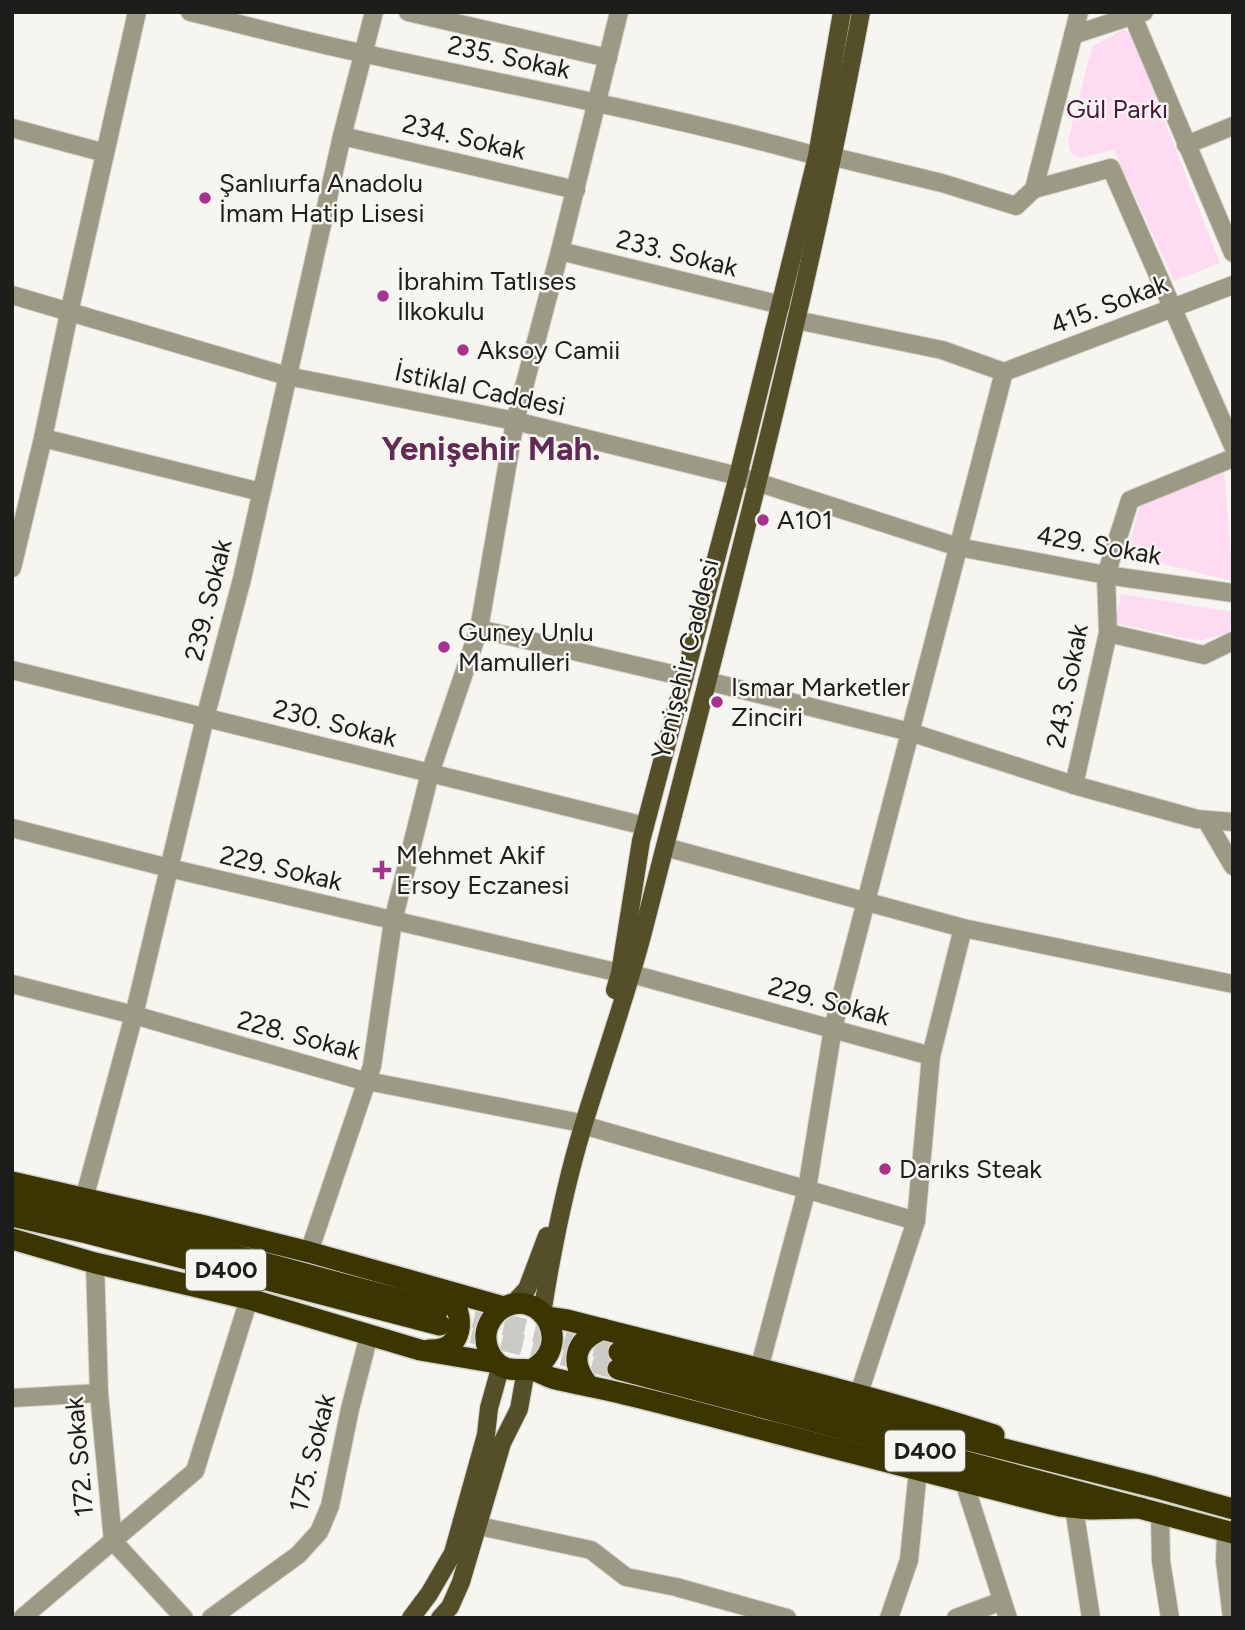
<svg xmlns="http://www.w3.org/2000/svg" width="1245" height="1630" font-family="Figtree,sans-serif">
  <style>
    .green { fill: #fedaf3 }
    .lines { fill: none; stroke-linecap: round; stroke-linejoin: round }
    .highway-tunnel { stroke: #cbcac5; stroke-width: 21; stroke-dasharray: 21 10; stroke-linecap: butt }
    .minor-casing { stroke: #d3d2cd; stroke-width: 20 }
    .major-casing { stroke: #d3d2cd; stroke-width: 20 }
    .highway-casing { stroke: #d3d2cd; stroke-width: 24 }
    .minor { stroke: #9c9a84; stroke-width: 18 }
    .major { stroke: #544f28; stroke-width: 18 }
    .highway { stroke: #3b3601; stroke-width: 21 }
    .poi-dot { fill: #a6348f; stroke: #f6f5ef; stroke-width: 2.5 }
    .labels { text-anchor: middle; stroke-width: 5; stroke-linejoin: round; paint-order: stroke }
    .shield { fill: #f6f5ef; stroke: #5e5e5b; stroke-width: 2 }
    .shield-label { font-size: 24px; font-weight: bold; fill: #1d1d1b }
    .street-label { font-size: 26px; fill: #1d1d1b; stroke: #f6f5ef }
    .park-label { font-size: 26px; fill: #4c1641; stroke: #f6f5ef }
    .poi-label { font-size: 26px; fill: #1d1d1b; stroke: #f6f5ef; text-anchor: start }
    .district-label { font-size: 33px; font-weight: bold; fill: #622a55; stroke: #f6f5ef }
  </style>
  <rect width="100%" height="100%" fill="#f6f5ef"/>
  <g class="green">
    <polygon points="1124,29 1132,37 1220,263 1174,281 1114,150 1079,158 1071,153 1068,141 1092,47"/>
    <polygon points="1224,470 1233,581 1126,555 1141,502"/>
    <polygon points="1121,594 1233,612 1233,625 1227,633 1202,640 1189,639 1115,623"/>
  </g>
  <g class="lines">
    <g class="highway-tunnel">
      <polyline points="444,1310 619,1352"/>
      <polyline points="442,1325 618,1369"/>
    </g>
    <g class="minor-casing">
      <g id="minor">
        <path d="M190,12C249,26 307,42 366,54C517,87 669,115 817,156"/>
        <polyline points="408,12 608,58"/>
        <polyline points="1079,12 1034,189 1111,168 1233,446"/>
        <polyline points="1131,12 1233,253"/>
        <polyline points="1073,35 1144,12"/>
        <polyline points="12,128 105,153"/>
        <polyline points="342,136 576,190"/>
        <polyline points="1186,145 1233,126"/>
        <polyline points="834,157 942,183 1016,206 1034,189"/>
        <polyline points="560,251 781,305"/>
        <polyline points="12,295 287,376 515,421 738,476 958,547 1106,575 1233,593"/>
        <polyline points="796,320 942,350 1004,372"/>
        <polyline points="1004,372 1233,285"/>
        <polyline points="43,438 261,492"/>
        <polyline points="12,568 43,438 69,313 137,12"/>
        <polyline points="479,629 685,677"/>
        <polyline points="1108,633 1204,655 1233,641"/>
        <polyline points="12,670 645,826"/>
        <polyline points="707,681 910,732 1074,785 1197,819 1233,822"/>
        <polyline points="1074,785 1108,633 1106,575 1130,500 1233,458"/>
        <polyline points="1206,820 1233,866"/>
        <polyline points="12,828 169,868 620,973"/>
        <polyline points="665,847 963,928 1233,984"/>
        <polyline points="632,974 931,1056"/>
        <polyline points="12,984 134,1015 357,1079 576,1122"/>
        <polyline points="583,1125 916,1221"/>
        <polyline points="84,1199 134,1015 205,718 242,579 342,136 374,12"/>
        <polyline points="309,1252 372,1066 393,921 430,773 479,629 515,421 560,251 619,12"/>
        <polyline points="95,1263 99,1393 113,1541 184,1618"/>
        <polyline points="759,1369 807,1189 833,1028 1004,372"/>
        <polyline points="858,1396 916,1221 931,1056 963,928"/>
        <polyline points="12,1398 99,1393"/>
        <polyline points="964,1482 1008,1618"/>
        <polyline points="1074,1508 1091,1618"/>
        <polyline points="1160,1514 1161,1561 1170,1618"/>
        <polyline points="479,1526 591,1550 626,1577 676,1587 787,1618"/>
        <polyline points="1226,1531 1225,1561 1232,1618"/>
        <polyline points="22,1618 195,1471 249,1299"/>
        <polyline points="211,1618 298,1555 319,1532 330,1506 350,1409 369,1335"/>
        <polyline points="889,1618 909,1560 918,1470"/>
        <polyline points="956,1618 1002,1601"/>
      </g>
    </g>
    <g class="major-casing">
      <g id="major">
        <polyline points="615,990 620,973 641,841 738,476 817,156 842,12"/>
        <polyline points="511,1306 527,1289 547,1236"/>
        <path d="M542,1314C552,1250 565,1185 584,1123C603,1061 625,999 642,936C720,630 803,324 861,12"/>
        <polyline points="411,1618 429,1594 453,1553 486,1435 489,1408 501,1365"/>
        <polyline points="440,1618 450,1607 461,1582 502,1443 519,1409 526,1370"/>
      </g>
    </g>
    <g class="highway-casing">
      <g id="highway">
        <polyline points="12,1182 205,1226 309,1252 504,1307"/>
        <path d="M12,1199C156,1230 297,1274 439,1309"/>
        <polyline points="12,1216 87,1233 440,1325"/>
        <polyline points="12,1239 95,1263 249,1299 420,1350 497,1363"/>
        <path d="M546,1317L567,1320C709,1357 854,1389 994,1435"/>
        <path d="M429,1350C465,1352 466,1315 448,1293"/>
        <polyline points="619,1352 1154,1487 1233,1509"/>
        <polyline points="618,1369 1233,1533"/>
        <path d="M531,1370C576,1346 541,1286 503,1308C494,1313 487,1324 486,1334C485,1344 489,1356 497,1363C509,1373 519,1368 532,1370C539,1371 545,1376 552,1378C576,1384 600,1388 624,1394C672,1405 720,1419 768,1431C865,1456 962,1482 1060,1506L1090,1509L1140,1508"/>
        <path d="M589,1386C569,1362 574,1341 603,1329"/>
      </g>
    </g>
    <use href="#minor" class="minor"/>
    <use href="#major" class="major"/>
    <use href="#highway" class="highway"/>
  </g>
  <g class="poi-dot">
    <circle cx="205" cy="198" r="7"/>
    <circle cx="383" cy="296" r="7"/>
    <circle cx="463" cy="350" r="7"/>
    <circle cx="763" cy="520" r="7"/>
    <circle cx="444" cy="647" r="7"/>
    <circle cx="717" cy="702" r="7"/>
    <path d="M378.5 859.5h7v7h7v7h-7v7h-7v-7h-7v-7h7z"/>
    <circle cx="885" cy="1169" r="7"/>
  </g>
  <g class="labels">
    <g class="shield">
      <rect x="186" y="1249.5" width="80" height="41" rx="5"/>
      <rect x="885" y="1430.5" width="80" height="41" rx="5"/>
    </g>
    <g class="shield-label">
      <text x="226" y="1278">D400</text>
      <text x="925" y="1459">D400</text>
    </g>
    <g class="street-label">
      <text transform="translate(509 57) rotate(12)" y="9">235. Sokak</text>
      <text transform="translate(464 137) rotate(13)" y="9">234. Sokak</text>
      <text transform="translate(677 253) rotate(14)" y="9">233. Sokak</text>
      <text transform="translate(1109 304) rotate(-21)" y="9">415. Sokak</text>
      <text transform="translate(480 389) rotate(12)" y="9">İstiklal Caddesi</text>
      <text transform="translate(1099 545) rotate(10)" y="9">429. Sokak</text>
      <text transform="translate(208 600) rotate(-76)" y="9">239. Sokak</text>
      <text transform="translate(685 659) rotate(-76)" y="9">Yenişehir Caddesi</text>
      <text transform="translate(1067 686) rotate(-79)" y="9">243. Sokak</text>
      <text transform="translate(335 723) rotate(14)" y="9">230. Sokak</text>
      <text transform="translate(281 868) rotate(13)" y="9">229. Sokak</text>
      <text transform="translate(829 1001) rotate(15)" y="9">229. Sokak</text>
      <text transform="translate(299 1035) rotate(15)" y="9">228. Sokak</text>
      <text transform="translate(312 1453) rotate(-76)" y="9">175. Sokak</text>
      <text transform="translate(79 1457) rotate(-95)" y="9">172. Sokak</text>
    </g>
    <g class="park-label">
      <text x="1117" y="118">Gül Parkı</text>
    </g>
    <g class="poi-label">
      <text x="219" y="192">Şanlıurfa Anadolu<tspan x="219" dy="30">İmam Hatip Lisesi</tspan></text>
      <text x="397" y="290">İbrahim Tatlıses<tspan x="397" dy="30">İlkokulu</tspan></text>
      <text x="477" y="359">Aksoy Camii</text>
      <text x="777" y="529">A101</text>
      <text x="458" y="641">Guney Unlu<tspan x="458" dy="30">Mamulleri</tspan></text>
      <text x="731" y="696">Ismar Marketler<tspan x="731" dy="30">Zinciri</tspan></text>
      <text x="396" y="864">Mehmet Akif<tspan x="396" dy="30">Ersoy Eczanesi</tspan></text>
      <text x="899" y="1178">Darıks Steak</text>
    </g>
    <g class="district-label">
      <text x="491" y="460">Yenişehir Mah.</text>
    </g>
  </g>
  <rect width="1245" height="1630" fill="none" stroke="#1d1d1b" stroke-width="28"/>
</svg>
